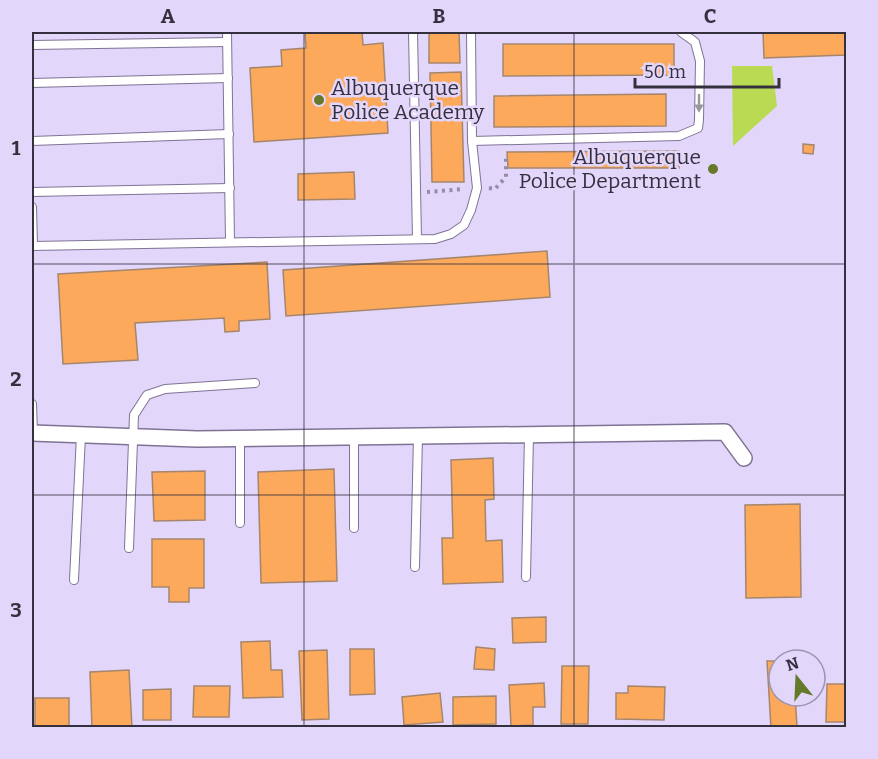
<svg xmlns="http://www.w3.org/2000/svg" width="878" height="759" font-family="Bitter,serif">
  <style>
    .green { fill: #b9da52 }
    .building { fill: #fca95c; stroke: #a5866d; stroke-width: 1.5 }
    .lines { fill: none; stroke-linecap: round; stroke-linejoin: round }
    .service-casing { stroke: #7f7394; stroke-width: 10 }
    .minor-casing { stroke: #7f7394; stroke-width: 18 }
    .path { stroke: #968ca7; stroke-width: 4; stroke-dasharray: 3 4.5; stroke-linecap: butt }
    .service { stroke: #fff; stroke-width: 8 }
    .minor { stroke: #fff; stroke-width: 15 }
    .oneway { fill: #9a989e }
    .grid { fill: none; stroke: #35303e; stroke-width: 1.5; stroke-opacity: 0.55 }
    .poi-dot { fill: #657929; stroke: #e3d6fb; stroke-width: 2 }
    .labels { text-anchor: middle; stroke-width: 5; stroke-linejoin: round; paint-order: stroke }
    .poi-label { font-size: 21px; fill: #35303e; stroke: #e3d6fb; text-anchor: start }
    .neatline { fill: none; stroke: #35303e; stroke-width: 2 }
    .grid-label { font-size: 20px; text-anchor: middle; font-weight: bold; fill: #35303e }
  </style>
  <rect width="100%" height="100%" fill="#e3d6fb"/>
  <polygon class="green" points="732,66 772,66 777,106 733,146"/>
  <g class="building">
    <polygon points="305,32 362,32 363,45 383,43 388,133 254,142 250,68 282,66 281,50 306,48"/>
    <polygon points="429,32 459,32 460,63 429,63"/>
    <polygon points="763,32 846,32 846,55 764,58"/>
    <polygon points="503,44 674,44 674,75 503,76"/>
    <polygon points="461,72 464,182 432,182 430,73"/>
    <polygon points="666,94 666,126 494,127 494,96"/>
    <polygon points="803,144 814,145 813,154 803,153"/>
    <polygon points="679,151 679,168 508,168 507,152"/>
    <polygon points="354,172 355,199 298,200 298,174"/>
    <polygon points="547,251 550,297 286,316 283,270"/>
    <polygon points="267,262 270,319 239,321 239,331 225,332 224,318 135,323 138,360 63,364 58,274"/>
    <polygon points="493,458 494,499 485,500 486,541 502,540 503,582 443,584 442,538 453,538 451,460"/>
    <polygon points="334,469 337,581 261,583 258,472"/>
    <polygon points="205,471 205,520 154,521 152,472"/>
    <polygon points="800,504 801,597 746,598 745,505"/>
    <polygon points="152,539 204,539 204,588 189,588 189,602 169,602 169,587 152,587"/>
    <polygon points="546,617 546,642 513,643 512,618"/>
    <polygon points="270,641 271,670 282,670 283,697 243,698 241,642"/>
    <polygon points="476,647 495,649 494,670 474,669"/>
    <polygon points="350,649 374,649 375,694 350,695"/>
    <polygon points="327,650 329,719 302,720 299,651"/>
    <polygon points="767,661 779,661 779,696 795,696 797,726 771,728"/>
    <polygon points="562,666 589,666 588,724 561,724"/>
    <polygon points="129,670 132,728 92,728 90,672"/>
    <polygon points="544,683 545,707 533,707 533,725 511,726 509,685"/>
    <polygon points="827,684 846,684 846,722 826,722"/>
    <polygon points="194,686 230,686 229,717 193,717"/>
    <polygon points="628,686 665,687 664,720 616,719 616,693 628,693"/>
    <polygon points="171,689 171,720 143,720 143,690"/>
    <polygon points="440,693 443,722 404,725 402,697"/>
    <polygon points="496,696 496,724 453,725 453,697"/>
    <rect x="35" y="698" width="34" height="30"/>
  </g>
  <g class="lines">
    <g class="service-casing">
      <g id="service">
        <polyline points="227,32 230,242"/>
        <polyline points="413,32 417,239"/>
        <polyline points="32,45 227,42"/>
        <polyline points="32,83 228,78"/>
        <polyline points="32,141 229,134"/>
        <polyline points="472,141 679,136 698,128 699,120 700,61 695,42 681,32"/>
        <polyline points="32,192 230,188"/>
        <polyline points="32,207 33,246"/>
        <polyline points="32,246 435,239 451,234 464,225 471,210 477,188 472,141 471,32"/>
        <polyline points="32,404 33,433"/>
        <polyline points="354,437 354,528"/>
        <polyline points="240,523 240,439"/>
        <polyline points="129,548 134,415 147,395 165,389 255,383"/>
        <polyline points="415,567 418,436"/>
        <polyline points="526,577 529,435"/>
        <polyline points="74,580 81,435"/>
      </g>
    </g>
    <g class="minor-casing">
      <polyline id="minor" points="32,433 197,439 725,432 744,458"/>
    </g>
    <g class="path">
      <polyline points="489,188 495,189 506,177 506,158"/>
      <polyline points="427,192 464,189"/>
    </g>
    <use href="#service" class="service"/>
    <use href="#minor" class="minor"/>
  </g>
  <defs><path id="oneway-solid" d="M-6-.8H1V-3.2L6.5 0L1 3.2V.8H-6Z" transform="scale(1.5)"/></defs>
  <use class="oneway" href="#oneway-solid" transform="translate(699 103) rotate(90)"/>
  <path class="grid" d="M304,32V728M574,32V728M32,264H846M32,495H846"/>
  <g class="poi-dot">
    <circle cx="319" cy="100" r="6"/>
    <circle cx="713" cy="169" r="6"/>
  </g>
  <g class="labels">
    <g class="poi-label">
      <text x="331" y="95">Albuquerque<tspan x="331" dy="24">Police Academy</tspan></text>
      <text x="701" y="164" text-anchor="end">Albuquerque<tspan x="701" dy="24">Police Department</tspan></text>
    </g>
  </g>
  <rect width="878" height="759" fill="none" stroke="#e3d6fb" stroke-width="66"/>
  <g transform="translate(797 678) rotate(342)"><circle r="28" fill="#e3d6fb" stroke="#9d94af" stroke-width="1.5"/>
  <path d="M0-4.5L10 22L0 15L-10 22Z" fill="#657929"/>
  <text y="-9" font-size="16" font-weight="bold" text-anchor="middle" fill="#35303e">N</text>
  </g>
  <path d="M635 78v9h144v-9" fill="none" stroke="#35303e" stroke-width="3"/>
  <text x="644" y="78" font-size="18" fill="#35303e" stroke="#e3d6fb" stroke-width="4.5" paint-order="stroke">50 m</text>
  <rect x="33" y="33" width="812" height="693" class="neatline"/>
  <g class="grid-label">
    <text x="168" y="23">A</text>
    <text x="439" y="23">B</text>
    <text x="710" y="23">C</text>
    <text x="16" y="155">1</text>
    <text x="16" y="386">2</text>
    <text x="16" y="617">3</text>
  </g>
</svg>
